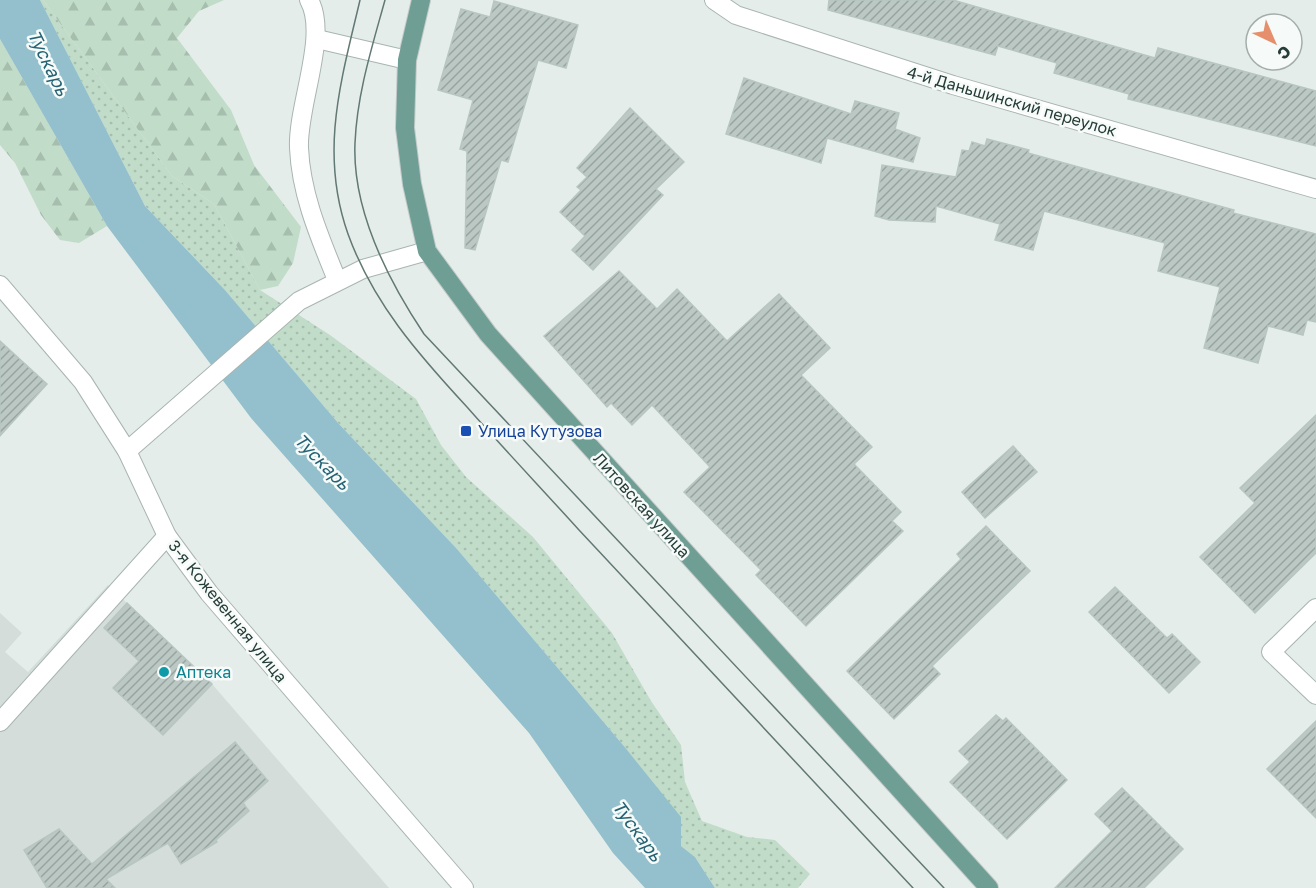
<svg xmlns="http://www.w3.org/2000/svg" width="1316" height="888" font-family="'Golos Text',sans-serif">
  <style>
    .built { fill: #d4ddd9 }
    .grass { fill: url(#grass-dots) }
    .forest { fill: url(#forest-firs) }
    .water { fill: #93c0cc }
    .building { fill: url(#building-hatch); stroke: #b8c6c1; stroke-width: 1.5 }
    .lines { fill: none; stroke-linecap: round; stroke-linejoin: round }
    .minor-casing { stroke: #a8b5b1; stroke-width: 20 }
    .major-casing { stroke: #c2c9c7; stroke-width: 20 }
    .minor { stroke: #fff; stroke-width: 18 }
    .major { stroke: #6e9e94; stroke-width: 18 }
    .tram { stroke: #617873; stroke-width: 1.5 }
    .transit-dot { fill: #1a4fb4; stroke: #f6faf8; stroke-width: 2 }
    .culture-dot { fill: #0f9aa8; stroke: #f6faf8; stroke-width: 2 }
    .labels { text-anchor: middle; stroke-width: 5; stroke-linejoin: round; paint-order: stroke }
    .street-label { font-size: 16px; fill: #263d38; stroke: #f6faf8 }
    .transit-label { font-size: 16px; fill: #164399; stroke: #f6faf8; text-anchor: start }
    .culture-label { font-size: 16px; fill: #0d838f; stroke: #f6faf8; text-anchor: start }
    .water-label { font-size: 18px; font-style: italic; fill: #256374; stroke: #f6faf8 }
  </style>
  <defs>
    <pattern id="grass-dots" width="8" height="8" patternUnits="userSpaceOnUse" patternTransform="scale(1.5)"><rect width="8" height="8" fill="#c1dcc9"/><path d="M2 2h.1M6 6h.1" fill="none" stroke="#a6bead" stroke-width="1.8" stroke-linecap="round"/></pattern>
    <pattern id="forest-firs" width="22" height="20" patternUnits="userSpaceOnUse" patternTransform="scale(1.5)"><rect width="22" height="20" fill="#c1dcc9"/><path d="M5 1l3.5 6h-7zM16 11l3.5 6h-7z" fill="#a6bead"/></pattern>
    <pattern id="building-hatch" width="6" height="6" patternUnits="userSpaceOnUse" patternTransform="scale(1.5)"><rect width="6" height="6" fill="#bbc8c3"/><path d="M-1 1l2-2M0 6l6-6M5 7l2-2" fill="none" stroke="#98a49f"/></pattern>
  </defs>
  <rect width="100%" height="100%" fill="#e5edea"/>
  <polygon class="built" points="108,585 212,684 389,888 0,888 0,613 22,633 5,652 28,672"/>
  <polygon class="grass" points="40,0 43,0 172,176 214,204 260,290 330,335 416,399 441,445 466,477 533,537 612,633 651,701 681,745 685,782 702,821 747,837 775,840 810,874 798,888 715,888 695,857 681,846 623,745 457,549 339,424 225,290 145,206"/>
  <g class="forest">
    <polygon points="43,0 224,0 199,11 177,38 231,110 254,165 301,227 293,263 278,286 260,290 214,204 172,176"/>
    <polygon points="0,39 107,226 79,243 60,240 41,215 15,163 0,145"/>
  </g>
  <polygon class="water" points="0,0 40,0 145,206 225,290 339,424 457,549 623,745 681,817 681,846 695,857 715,888 645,888 613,853 529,733 251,418 107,226 0,39"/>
  <g class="building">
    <polygon points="829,0 953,0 1155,58 1158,48 1316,91 1316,146 1128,99 1129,94 1054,73 1057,63 998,46 995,55 828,10"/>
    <polygon points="494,1 578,25 566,68 538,60 508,162 501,160 475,250 465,248 467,151 460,149 473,100 438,90 461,9 490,17"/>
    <polygon points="744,78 851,114 855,101 899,113 895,129 920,138 913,162 827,138 821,163 726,134"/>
    <polygon points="630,108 684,162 656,189 663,195 593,270 572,250 585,236 560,212 581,190 577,187 587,177 577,168"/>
    <polygon points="987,139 1029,150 1028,153 1234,210 1233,213 1316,234 1316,322 1307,320 1303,335 1268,326 1258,363 1204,348 1220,287 1158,271 1165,243 1044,211 1033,250 995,240 1000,224 936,206 935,222 889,220 875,216 882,165 956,177 962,150 969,151 972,142 985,146"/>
    <polygon points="619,271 657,309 677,289 727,341 779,294 830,348 801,375 872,447 854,464 901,512 892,521 903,531 806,626 756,575 761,570 684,492 710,467 652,405 632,425 611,403 607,407 544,336"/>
    <polygon points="0,341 47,384 0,436"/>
    <polygon points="1316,415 1316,553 1255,613 1200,557 1255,503 1240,488"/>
    <polygon points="1013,446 1037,472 985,518 962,492"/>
    <polygon points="986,526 1030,571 932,666 940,674 894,719 847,671 961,559 957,554"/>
    <polygon points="1115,587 1167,638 1172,634 1200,662 1169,693 1089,612"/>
    <polygon points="127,603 212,684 163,735 113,688 139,661 104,628"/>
    <polygon points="996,715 1003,721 1006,718 1067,780 1007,839 950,782 970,762 959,751"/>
    <polygon points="1316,721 1316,818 1267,769"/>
    <polygon points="235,742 268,781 243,803 249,811 216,840 217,842 181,864 168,843 106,879 115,888 47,888 24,850 59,829 92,864"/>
    <polygon points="1122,788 1183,849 1144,888 1055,888 1112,831 1095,814"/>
  </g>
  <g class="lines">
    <g class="minor-casing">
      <g id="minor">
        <path d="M309,0C329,35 297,106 299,148C301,195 320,238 337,280"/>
        <polyline points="714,0 736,15 953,85 1316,189"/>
        <polyline points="317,39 407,60"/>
        <polyline points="0,285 83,382 127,451 167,536 209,593 464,888"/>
        <polyline points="127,451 299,301 363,269 427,251"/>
        <polyline points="1316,608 1271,652 1316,695"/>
        <polyline points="0,722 167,536"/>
      </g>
    </g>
    <g class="major-casing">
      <polyline id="major" points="421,0 407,60 405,128 412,184 427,251 488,334 989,888"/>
    </g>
    <use href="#minor" class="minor"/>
    <use href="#major" class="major"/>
    <g class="tram">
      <path d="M360,0C341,81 319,152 348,234C373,303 418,354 467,407C504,449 542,489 579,530C691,649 802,769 913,888"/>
      <path d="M385,0C372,47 357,94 355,143C352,211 388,280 424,334L944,888"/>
    </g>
  </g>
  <rect class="transit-dot" x="460" y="425" width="12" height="12" rx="3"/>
  <circle class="culture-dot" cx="164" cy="672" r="6"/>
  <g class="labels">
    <g class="street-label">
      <text transform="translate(1012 101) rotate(16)" y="6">4-й Даньшинский переулок</text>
      <text transform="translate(642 505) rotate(48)" y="6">Литовская улица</text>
      <text transform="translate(228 611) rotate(51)" y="6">3-я Кожевенная улица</text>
    </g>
    <g class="transit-label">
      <text x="478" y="437">Улица Кутузова</text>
    </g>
    <g class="culture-label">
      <text x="176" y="678">Аптека</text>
    </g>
    <g class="water-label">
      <text transform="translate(48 63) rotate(64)" y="6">Тускарь</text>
      <text transform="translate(322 462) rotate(46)" y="6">Тускарь</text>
      <text transform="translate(637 831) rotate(54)" y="6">Тускарь</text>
    </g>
  </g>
  <g transform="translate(1274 42) rotate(136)"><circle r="28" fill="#f6faf8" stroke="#a3aeab" stroke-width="1.5"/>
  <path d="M0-4.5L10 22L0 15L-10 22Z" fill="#e58f6c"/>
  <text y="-9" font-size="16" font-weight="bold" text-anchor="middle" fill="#263d38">С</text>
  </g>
</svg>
